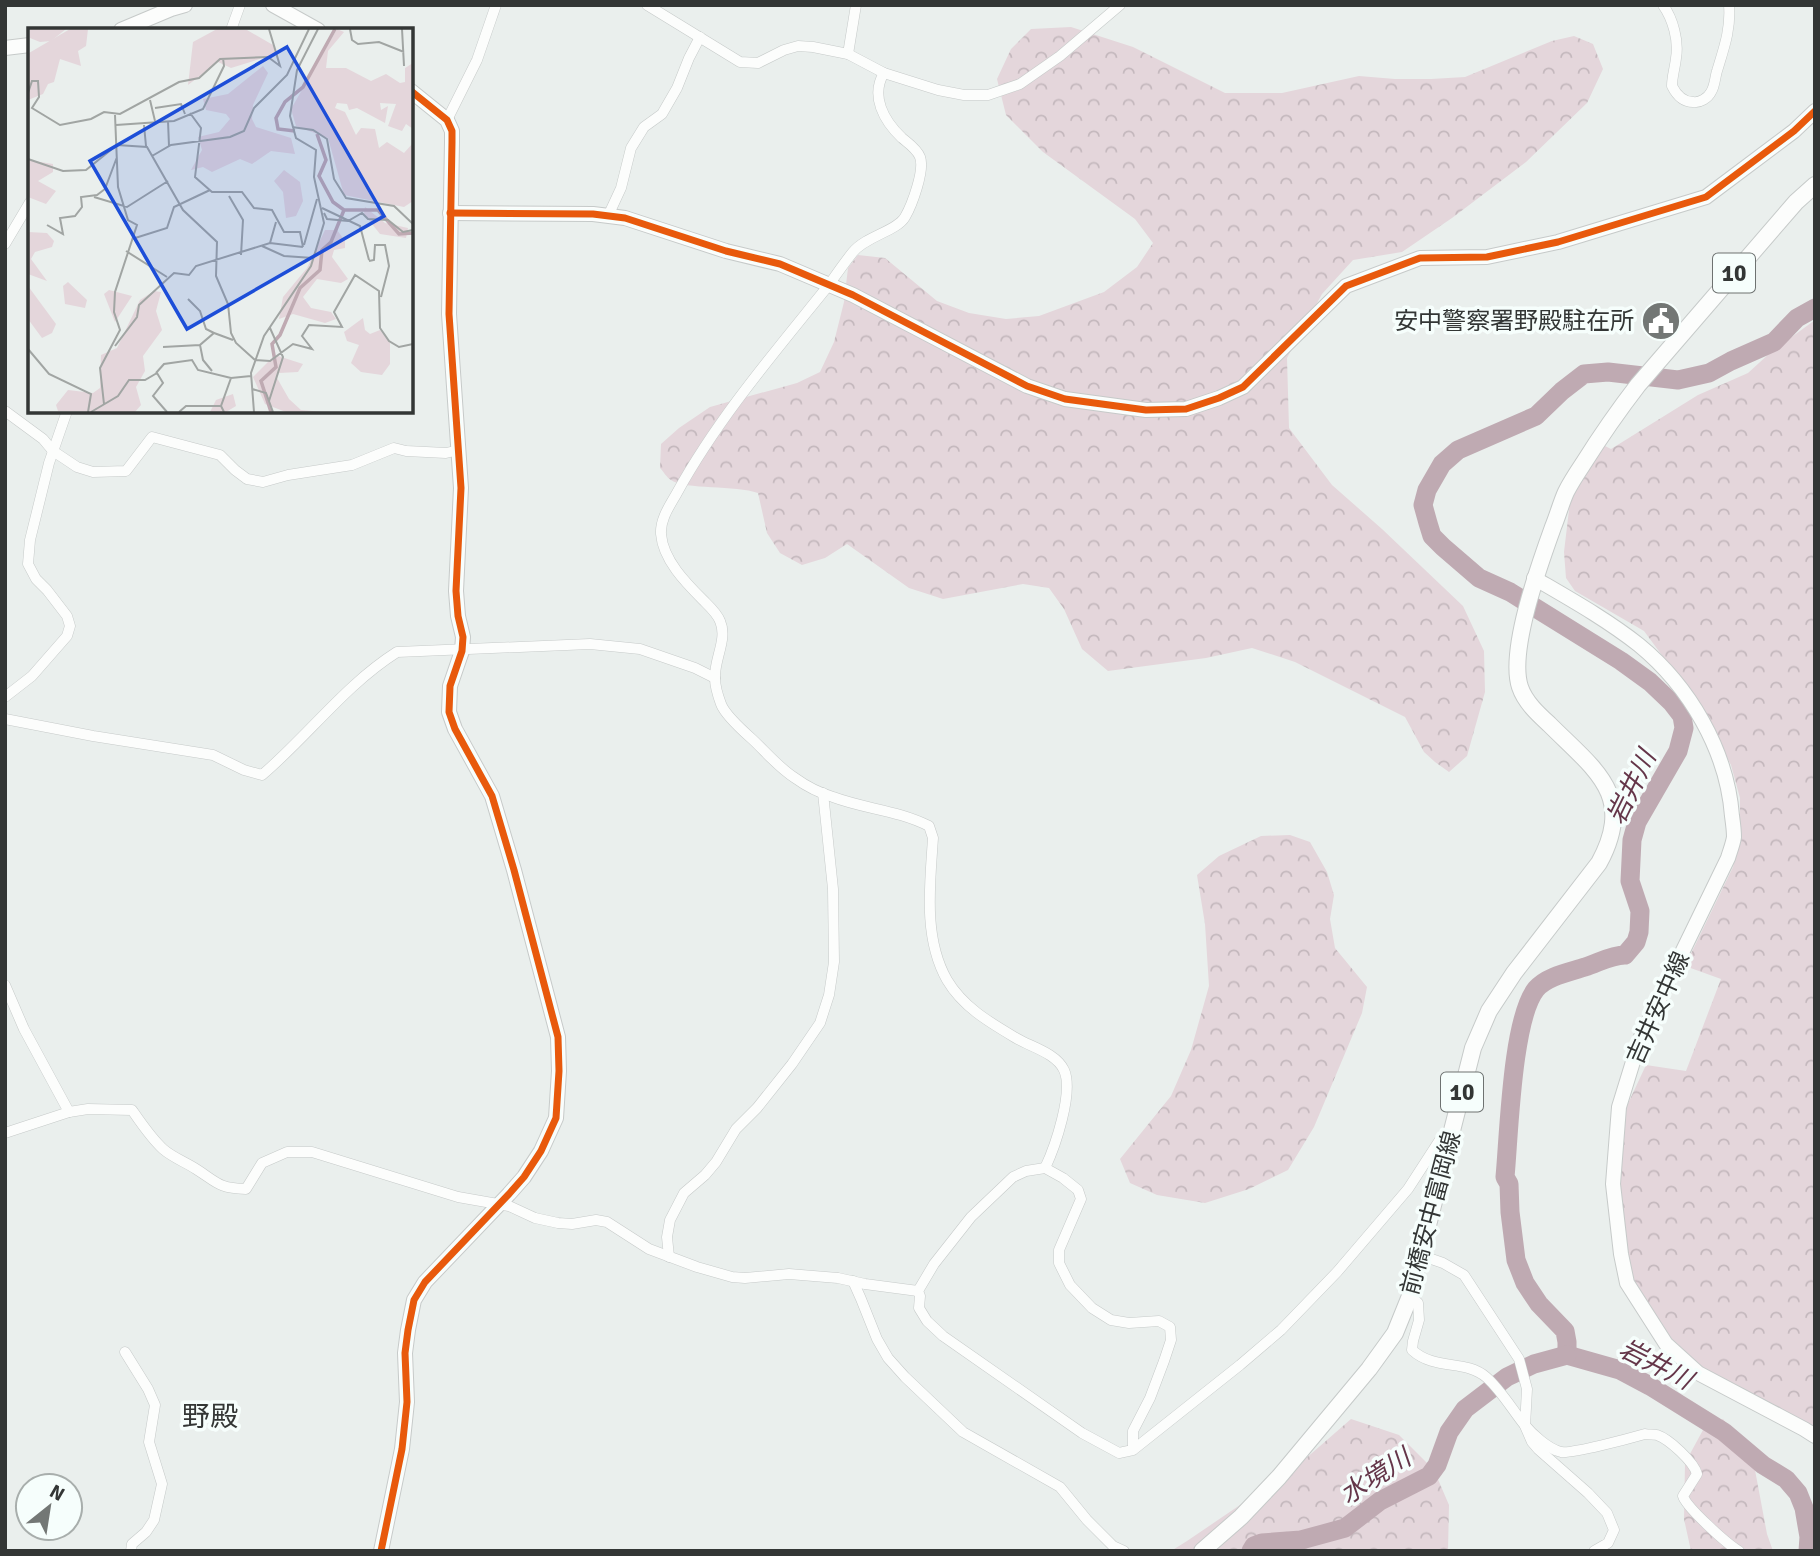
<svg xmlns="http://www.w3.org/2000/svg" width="1820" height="1556" font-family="Signika,'Noto Sans JP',sans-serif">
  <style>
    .forest { fill: url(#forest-crowns) }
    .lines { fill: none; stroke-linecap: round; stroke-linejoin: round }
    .river { stroke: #bfaab2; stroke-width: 19 }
    .street-casing { stroke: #c6cac9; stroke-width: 11 }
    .secondary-casing { stroke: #c6cac9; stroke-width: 16 }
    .primary-casing { stroke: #c6cac9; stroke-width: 18 }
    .street { stroke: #fcfdfc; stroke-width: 10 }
    .secondary { stroke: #fcfdfc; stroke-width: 14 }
    .primary { stroke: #fcfdfc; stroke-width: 16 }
    .cycleway-casing { stroke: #f6fefc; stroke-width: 11 }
    .cycleway { stroke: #e8590c; stroke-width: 7 }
    .labels { text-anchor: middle; stroke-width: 7; stroke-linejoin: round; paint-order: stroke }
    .shield { fill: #f6fefc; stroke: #6e7271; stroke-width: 2 }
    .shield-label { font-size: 23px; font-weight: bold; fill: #333635 }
    .poi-label { font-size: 24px; fill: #333635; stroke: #f6fefc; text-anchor: end }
    .street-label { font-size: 24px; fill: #333635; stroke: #f6fefc }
    .water-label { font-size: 26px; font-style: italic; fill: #643649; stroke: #f6fefc }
    .quarter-label { font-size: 28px; fill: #333635; stroke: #f6fefc }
    .inset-river { fill: none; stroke: #bfaab2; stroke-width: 3.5 }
    .inset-road { fill: none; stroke: #a1a5a3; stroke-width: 2 }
    .view { fill: #1d4ed8; fill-opacity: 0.15; stroke: #1d4ed8; stroke-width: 3.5 }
    .inset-edge { fill: none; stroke: #333635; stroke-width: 3.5 }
  </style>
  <defs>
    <pattern id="forest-crowns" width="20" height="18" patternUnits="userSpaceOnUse" patternTransform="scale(1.75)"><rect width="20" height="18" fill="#e4d6db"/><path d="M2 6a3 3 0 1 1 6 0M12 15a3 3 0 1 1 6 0" fill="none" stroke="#c4b8bd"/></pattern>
  </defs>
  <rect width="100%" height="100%" fill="#eaefed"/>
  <g class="forest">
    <path d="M1071,27L1133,47L1225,93H1282L1359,76L1395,79H1431L1465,77L1552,41L1574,36L1593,44L1603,69L1587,103L1526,162L1452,218L1402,252L1353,260L1322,294L1287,358L1289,428L1332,485L1382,529L1463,606L1484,651L1485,692L1467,756L1449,772L1435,762L1424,752L1405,717L1295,662L1252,648L1206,658L1108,671L1082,649L1064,609L1049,588L1023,584L943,599L909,588L847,544L825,558L802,565L780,553L767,533L758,493C736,485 685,490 671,480C667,478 663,471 660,468L661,444L679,428L710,407L797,383L820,372L834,342L844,302L848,268L858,255L885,258L937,301L969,313L1006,319L1039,316L1104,292L1137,267L1153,243L1135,219L1043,152L1006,115L997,79L1011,49L1031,29Z"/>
    <polygon points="1815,320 1815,1432 1704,1369 1671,1338 1634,1280 1626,1253 1618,1187 1625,1110 1646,1065 1686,1071 1721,979 1685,966 1733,867 1740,839 1740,798 1731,765 1724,752 1675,673 1644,631 1575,591 1566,578 1564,552 1571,493 1603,445 1611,449 1698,395 1748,373 1771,352"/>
    <polygon points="1290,835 1310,842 1327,872 1334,895 1330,919 1335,948 1367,987 1362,1013 1314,1127 1288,1170 1249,1189 1205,1203 1157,1195 1130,1183 1120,1159 1171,1096 1191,1050 1209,986 1205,924 1197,875 1219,856 1261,836"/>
    <polygon points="1351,1419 1399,1435 1434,1470 1449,1505 1448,1551 1171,1551 1187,1541 1296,1467"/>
    <polygon points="1723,1419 1752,1454 1767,1534 1773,1551 1691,1551 1684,1519 1685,1463 1703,1430"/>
  </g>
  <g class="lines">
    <g class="river">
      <path d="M1567,1355V1342L1565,1331L1539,1304L1525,1283L1516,1260L1510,1212L1509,1184L1505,1177C1509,1135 1512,1019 1536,989C1547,976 1570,972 1585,967C1598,963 1611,955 1625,955L1636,942L1639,932L1640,911L1630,881L1632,840L1637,822L1678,751L1684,728L1682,716L1672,703L1650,682L1621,661L1510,592L1479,578L1443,547L1432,536L1428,523L1423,505L1427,490L1442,464L1458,450L1536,416L1562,391L1584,374L1608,372L1678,380L1709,373L1731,361L1774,342L1797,318L1815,308"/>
      <polyline points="1567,1355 1620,1370 1650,1386 1724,1432 1763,1465 1786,1479 1798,1493 1804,1508 1809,1537 1808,1551"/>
      <polyline points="1251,1551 1254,1546 1262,1543 1301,1540 1345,1528 1380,1501 1429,1476 1437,1465 1449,1432 1465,1409 1507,1377 1534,1364 1567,1355"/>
    </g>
    <g class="street-casing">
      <g id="street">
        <polyline points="647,5 740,62 758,63 784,50 798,46 813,47 848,54 884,73 938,90 964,95 988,95 1020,84 1060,56 1120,5"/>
        <path d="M1663,5C1673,19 1679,41 1676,58C1675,68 1672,76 1672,86C1676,94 1683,102 1693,102C1700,103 1708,98 1711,92C1715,86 1715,77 1717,71C1724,48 1731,29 1729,5"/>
        <polyline points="231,30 240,5"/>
        <polyline points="848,54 856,5"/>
        <path d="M884,73C870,96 884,121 902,138C908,143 917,149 920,157C925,170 912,205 905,217C897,231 866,236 853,252C844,263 836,275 828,286C775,352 719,417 678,491C671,504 660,518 661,534C663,560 686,583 703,600C709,606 717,613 720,621C728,639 714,659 715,678C715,685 718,696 721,704C725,715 743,731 752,739C766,752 779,768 795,778C806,786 820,793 833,797C865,809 897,810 929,826L933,838C930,884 923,938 947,980C963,1007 989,1022 1016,1038C1031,1047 1056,1053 1064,1070C1074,1092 1055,1147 1045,1168"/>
        <polyline points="447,120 477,60 496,5"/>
        <polyline points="608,216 621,188 631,148 644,127 662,114 677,88 689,58 700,37"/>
        <polyline points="5,244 30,202"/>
        <polyline points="5,411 43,439 53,451 77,467 93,472 126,471 152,437 220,455 235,470 247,479 263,482 288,475 352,465 394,448 406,451 446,453 459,450"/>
        <polyline points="5,697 32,676 67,636 70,626 67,616 47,590 36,579 28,564 30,540 49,463 67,411"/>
        <path d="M5,719L93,736L213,755L244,770L262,775C308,736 345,685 397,652L590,644L640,649L695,668L715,678"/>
        <polyline points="5,985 24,1029 69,1112"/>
        <path d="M5,1133L69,1112L88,1109L132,1110C141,1123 151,1138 163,1149C172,1157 185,1162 196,1169C218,1183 218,1188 246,1189L262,1163L287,1152H312L458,1197L509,1206L535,1218L558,1223L572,1224L596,1220L607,1222L649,1249L697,1267L732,1277L745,1278L789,1274L838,1278L865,1284L918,1291"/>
        <polyline points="1420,1255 1443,1263 1464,1275 1519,1359 1527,1389 1525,1426 1532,1442 1538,1449 1588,1493 1607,1513 1614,1530 1608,1543 1594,1551"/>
        <polyline points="669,1257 667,1237 670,1220 684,1193 705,1175 716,1162 736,1129 757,1108 792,1064 820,1023 829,995 834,962 833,889 823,793"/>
        <polyline points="853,1281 861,1299 877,1339 888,1358 905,1377 963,1432 1060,1487 1087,1520 1113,1546 1124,1551"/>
        <path d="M1410,1296L1418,1303L1419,1320L1413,1341L1412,1350C1435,1371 1465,1359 1486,1377C1500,1389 1512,1409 1523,1423C1532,1434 1548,1449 1561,1452C1572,1454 1631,1438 1645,1434C1649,1435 1653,1434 1657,1435C1669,1439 1694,1462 1697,1474L1683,1496C1686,1507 1727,1544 1739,1551"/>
        <polyline points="125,1352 148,1389 155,1405 149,1442 162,1484 154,1520 146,1532 132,1544 131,1551"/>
        <polyline points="1133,1450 1133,1431 1150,1398 1164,1361 1171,1340 1170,1327 1159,1321 1129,1323 1111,1320 1092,1308 1070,1285 1059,1263 1059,1250 1081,1199 1078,1190 1063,1178 1045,1168 1026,1171 1013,1177 971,1217 934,1264 918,1291 920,1296 919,1308 927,1321 943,1336 1082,1433 1119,1453 1133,1450 1240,1365 1281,1330 1337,1272 1408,1189 1443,1135 1452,1136"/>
      </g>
    </g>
    <g class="secondary-casing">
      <g id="secondary">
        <polyline points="273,5 318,30"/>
        <polyline points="121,30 171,9 185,5"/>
        <polyline points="5,48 30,45"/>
        <polyline points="450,213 593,214 625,218 726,251 780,264 853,295 1027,386 1065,399 1146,410 1186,409 1219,398 1243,387 1346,286 1420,258 1487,257 1558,242 1706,197 1794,131 1815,111"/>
        <path d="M1534,578C1570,599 1606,619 1639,645C1689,686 1727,750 1732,816C1733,823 1734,830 1734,837C1733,844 1730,851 1728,858L1640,1039L1619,1107L1613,1184L1621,1254L1627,1283L1666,1344L1698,1373L1804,1429L1815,1436"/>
        <polyline points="381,1551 402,1449 407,1402 405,1353 408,1330 414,1300 425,1282 509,1194 524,1177 541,1151 556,1118 559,1071 558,1037 514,870 492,796 455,729 449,712 450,686 462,651 463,637 458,616 456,591 461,488 449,314 452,142 452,131 447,120 411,91"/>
      </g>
    </g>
    <g class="primary-casing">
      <path id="primary" d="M1202,1551L1241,1517L1279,1477L1369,1369L1395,1333L1410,1296L1473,1048L1489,1011L1514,973L1599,863C1636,795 1595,770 1549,724C1538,714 1525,702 1520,687C1508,651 1540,563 1553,527C1558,515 1561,503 1566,492C1571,482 1577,473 1583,464C1600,437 1618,411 1638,385L1796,202L1815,185"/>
    </g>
    <use href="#street" class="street"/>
    <use href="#secondary" class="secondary"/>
    <use href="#primary" class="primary"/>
    <g class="cycleway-casing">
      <g id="cycleway">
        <polyline points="450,213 593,214 625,218 726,251 780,264 853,295 1027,386 1065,399 1146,410 1186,409 1219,398 1243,387 1346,286 1420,258 1487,257 1558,242 1706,197 1794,131 1815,111"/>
        <polyline points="381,1551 402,1449 407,1402 405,1353 408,1330 414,1300 425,1282 509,1194 524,1177 541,1151 556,1118 559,1071 558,1037 514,870 492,796 455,729 449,712 450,686 462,651 463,637 458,616 456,591 461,488 449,314 452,142 452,131 447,120 411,91"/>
      </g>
    </g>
    <use href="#cycleway" class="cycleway"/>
  </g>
  <defs>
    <g id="civic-disc" transform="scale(2.0125)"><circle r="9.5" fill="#737775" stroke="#f6fefc"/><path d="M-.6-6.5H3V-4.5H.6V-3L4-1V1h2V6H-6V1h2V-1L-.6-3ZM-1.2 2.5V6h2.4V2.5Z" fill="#fff"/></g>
  </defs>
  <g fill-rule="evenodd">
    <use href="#civic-disc" x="1661" y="321"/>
  </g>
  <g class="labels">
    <g class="shield">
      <rect x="1713" y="253.5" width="42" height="39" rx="5"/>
      <rect x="1441" y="1072.5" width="42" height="39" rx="5"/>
    </g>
    <g class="shield-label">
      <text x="1734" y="281">10</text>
      <text x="1462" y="1100">10</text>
    </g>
    <g class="poi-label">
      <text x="1634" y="329">安中警察署野殿駐在所</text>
    </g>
    <g class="street-label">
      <text transform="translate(1658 1008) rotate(-66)" y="8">吉井安中線</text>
      <text transform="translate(1431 1213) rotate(-75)" y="8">前橋安中富岡線</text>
    </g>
    <g class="water-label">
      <text transform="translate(1631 787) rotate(-64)" y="9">岩井川</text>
      <text transform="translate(1656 1364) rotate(27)" y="9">岩井川</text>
      <text transform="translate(1375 1476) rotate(-33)" y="9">水境川</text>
    </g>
    <g class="quarter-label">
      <text x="210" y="1426">野殿</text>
    </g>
  </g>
  <g transform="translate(28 28)">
    <rect width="385" height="385" fill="#eaefed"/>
    <path d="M2,1H38L23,13L12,14L2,10Z" fill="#e4d6db"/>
    <path d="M42,1H60L58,18L50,23L53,38L32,31L26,54L20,56L15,66L0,72L1,25ZM189,1L219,2L245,17L248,26L203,40L190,34L160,57L165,14ZM309,1L316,4L300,23L298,40H318L343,53L358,46L372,55L377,54V40L385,35V101L378,96L374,103L360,98L368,76L352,75L353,82L360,78L357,95L329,80L321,82L319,76L309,75L307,80L317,84L328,107L333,100L347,101L351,120L359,114L376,125L385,115V173L376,179L316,167L300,110L268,98L263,81ZM235,38L240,45L225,77L224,91L228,99L263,110L267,126L243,123L224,136L212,131L184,144L175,139L163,142L174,122L170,109L191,104L202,91L198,86L178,82L175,71L200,66ZM0,132L25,136V144L10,153L28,163L18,176L0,169ZM256,142L272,154L275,173L268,188L258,190L255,164L246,153ZM337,179L357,195L380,200L378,210L352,206L336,186ZM297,202H309L317,213V220L306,222L304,229L320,251L313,255L289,251L275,269L283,280L303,284L308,291L297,295L265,286L251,291L255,269L279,240ZM0,204L19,205L26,213L24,219L7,224L3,231L19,253L0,246ZM40,254L59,272L57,280L37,276L35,258ZM0,258L28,296L24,305L14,310L0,291ZM81,262L104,268L87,294L76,266ZM126,263L133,264L128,283L134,302L115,328L117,343L108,359L113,377L107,384L30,383L28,377L40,362L65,365L72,360L73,327L89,320L112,272ZM335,290L337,302L342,306L352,302L362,315V336L354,347L333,344L323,335L331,317L319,313L316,304ZM247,327L275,336L270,344L251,345L249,350L261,371L273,382L295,384H258L237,376L225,349ZM205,366L208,378L198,384H182L188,372Z" fill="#e4d6db"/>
    <path class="inset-river" d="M267,103L250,101L248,90L257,74L275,59L307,1M289,106L298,132L291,148L305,174L316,182H350L371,206L385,205M243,384L233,353L248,339L244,316L252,307L272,260L292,242L294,222L303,214L316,182"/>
    <path class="inset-road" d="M322,1L324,12L330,16L351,14L376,24M374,1L376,38M0,65L4,53H10L11,69L4,80L32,97L63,91L76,84L92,86L151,54L171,50L192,31L240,29L252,38L241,1M122,72L127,93M127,80L153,76L157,86M162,85L173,100L167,149L184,164H214L226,180L244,182L256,204H272L275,219M140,93L141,118M88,97L146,93L175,81L196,38L195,30M116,97L118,118M264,99L285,102L299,111L306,151L318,170L366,178L385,196M124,128L143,117L202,109L216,103L226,80L259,47L281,1M0,131L35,143L58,142L89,117L119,119L155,182L189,214L188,248L200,276L203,305L208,315L227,332L242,333L265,316L284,321L274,308L281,297L314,299L306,284L327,247L351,263L352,300L361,313L371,319L385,316M201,168L215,192L213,227M66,169L99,179L140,153M294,180L332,198L341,232M296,185L299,191L320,193L334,185L340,191L360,192L375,204L385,202M19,197L35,206L32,190L47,188L54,179L53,169L69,167L77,161L89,129M104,211L139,200L146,179L182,162M242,215L248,194M276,217L289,171M234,218L256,228L285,230M98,223L139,249M341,233L346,232L347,217H357L361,238L353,269M160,271L172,283L178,301L186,305M87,318L109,289L111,277L146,245L161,247L168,238L242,215L275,219M135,319L172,317M0,321L21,346L63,366L60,384M184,343L175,332L172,317L186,305L205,312M128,345L136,336L164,332L170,342L203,350L223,348M224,361L238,365L245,384M241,373L255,329L242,300M76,376L72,340L92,302L86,284L87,264L109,197L100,192L90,159L87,87M63,384L90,368L101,352H117L129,345L135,355L125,368L139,384M151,384L158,378H193M196,384L193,378L203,350M226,384L223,345L236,308L283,238L296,195L286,149L288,122L268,110L262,88L269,42L290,1"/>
    <path class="view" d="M259,19L356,188L159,301L62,133Z"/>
    <rect width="385" height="385" class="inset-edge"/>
  </g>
  <rect width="1820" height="1556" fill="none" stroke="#333635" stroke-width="14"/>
  <g transform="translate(49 1507) rotate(30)"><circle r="33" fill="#f6fefc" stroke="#a8aeac" stroke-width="2"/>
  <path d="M0-5L12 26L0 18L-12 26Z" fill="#737775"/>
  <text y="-10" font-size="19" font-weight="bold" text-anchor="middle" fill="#333635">N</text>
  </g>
</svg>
